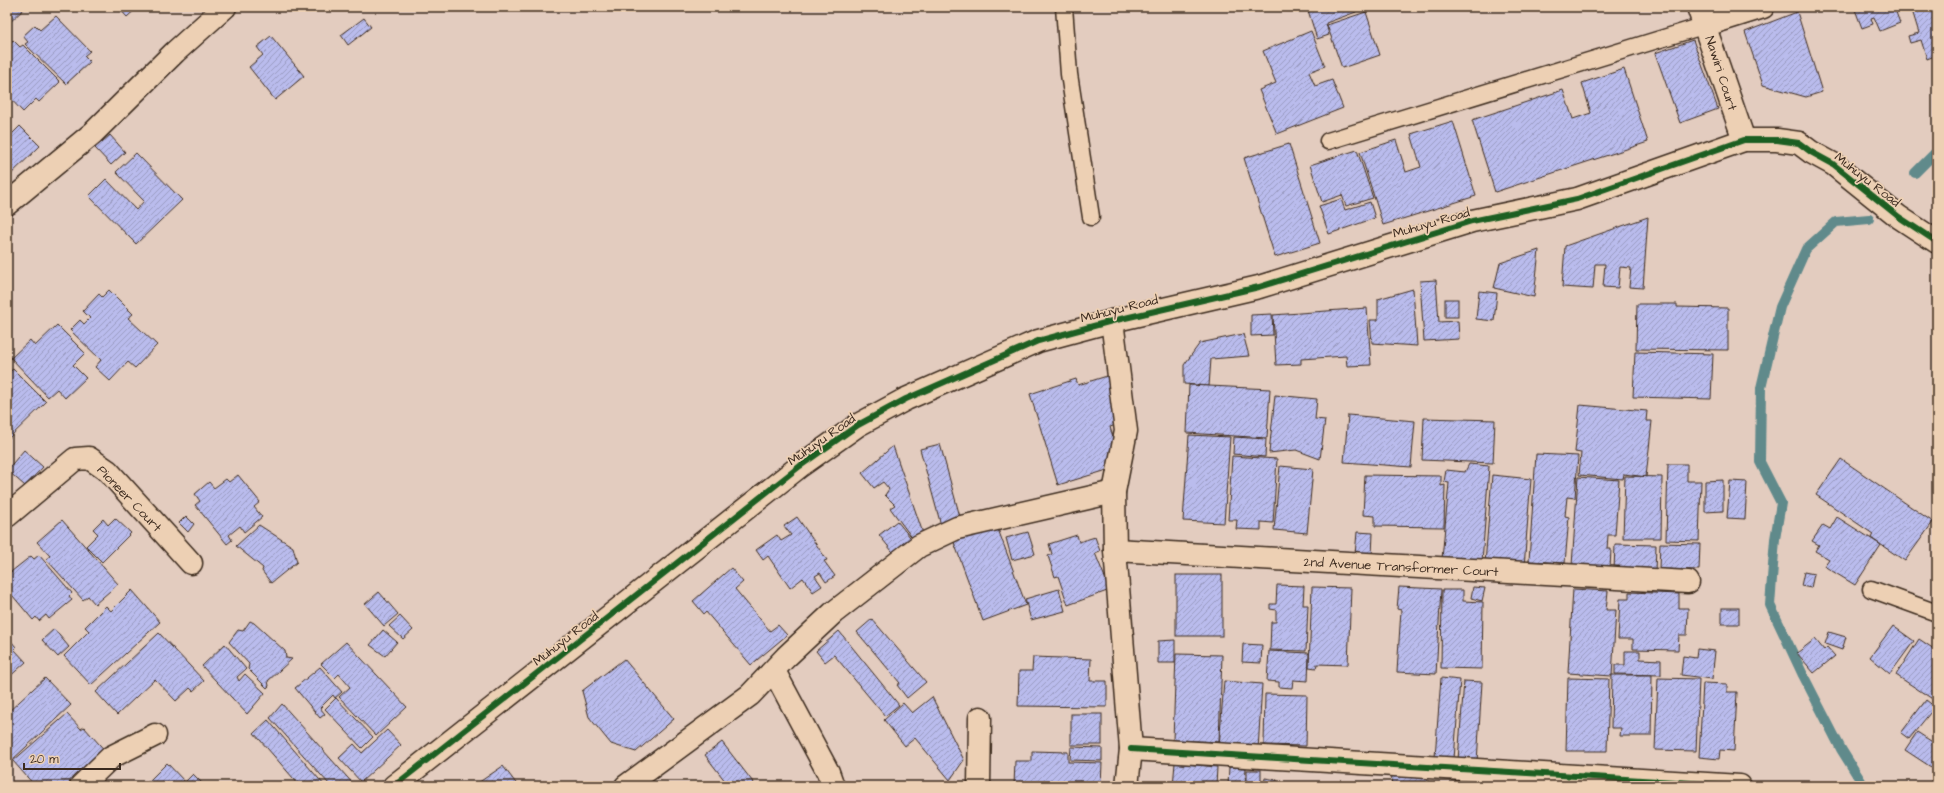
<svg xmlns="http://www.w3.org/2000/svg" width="1944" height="793" font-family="'Architects Daughter',sans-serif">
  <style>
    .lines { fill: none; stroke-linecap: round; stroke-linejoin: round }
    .stream { stroke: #618a8b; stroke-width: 10 }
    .building { fill: url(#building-hatch); stroke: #3b2a1e }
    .lane-casing { stroke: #3b2a1e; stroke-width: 19 }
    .street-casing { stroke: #3b2a1e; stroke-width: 25 }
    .lane { stroke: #edd0b4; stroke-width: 16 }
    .street { stroke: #edd0b4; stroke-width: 22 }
    .cycleway-casing { stroke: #edd0b4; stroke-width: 8 }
    .cycleway { stroke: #1b5e20; stroke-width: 6 }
    .labels { text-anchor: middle; stroke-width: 3.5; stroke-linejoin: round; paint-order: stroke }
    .street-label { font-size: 13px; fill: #3b2a1e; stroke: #edd0b4 }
  </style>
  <defs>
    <pattern id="building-hatch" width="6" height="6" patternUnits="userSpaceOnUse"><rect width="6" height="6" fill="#babced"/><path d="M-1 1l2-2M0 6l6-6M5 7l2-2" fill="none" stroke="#9899bf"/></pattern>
  </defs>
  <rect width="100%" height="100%" fill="#e3ccbf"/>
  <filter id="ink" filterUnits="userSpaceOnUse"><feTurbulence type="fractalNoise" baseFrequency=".025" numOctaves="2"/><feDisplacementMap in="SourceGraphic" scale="8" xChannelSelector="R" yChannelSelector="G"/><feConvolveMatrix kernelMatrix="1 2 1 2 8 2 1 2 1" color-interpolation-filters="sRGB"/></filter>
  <g filter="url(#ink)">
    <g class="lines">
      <g class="stream">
        <polyline points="1915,173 1937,151"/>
        <polyline points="1864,786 1841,749 1803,675 1770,605 1775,539 1781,503 1760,462 1761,388 1780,307 1806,249 1836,222 1869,219"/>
      </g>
    </g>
    <g class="building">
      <polygon points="7,7 26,7 7,25"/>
      <polygon points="118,7 138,7 127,17"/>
      <polygon points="1307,7 1355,7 1356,12 1326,23 1329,35 1317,39"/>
      <polygon points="1854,7 1894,7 1900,23 1880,31 1874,17 1871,18 1873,24 1862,28"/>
      <polygon points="1911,7 1934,7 1937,15 1937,55 1927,59 1921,40 1910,43 1908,36 1919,33"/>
      <polygon points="1366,12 1380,55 1342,68 1327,25"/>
      <polygon points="1797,12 1822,92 1806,97 1763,85 1745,32"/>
      <polygon points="56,16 90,51 84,56 90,62 66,84 25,44 28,42 23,36 35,25 40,30"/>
      <polygon points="364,18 371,27 348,45 341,35"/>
      <polygon points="1311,31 1325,66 1309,72 1315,86 1332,80 1343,108 1277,134 1259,90 1276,83 1263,51"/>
      <polygon points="271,36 304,76 275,100 249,67 263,55 257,47"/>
      <polygon points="13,40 20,47 23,45 60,82 39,102 36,99 23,112 7,95 7,46"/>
      <polygon points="1693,40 1718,109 1680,123 1655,53"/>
      <polygon points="1624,69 1648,142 1495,192 1472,120 1563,90 1573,119 1591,113 1582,83"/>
      <polygon points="1453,121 1476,196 1383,225 1360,152 1396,140 1406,172 1421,167 1411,134"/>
      <polygon points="20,126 40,146 7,178 7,139"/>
      <polygon points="110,135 125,152 111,165 95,148"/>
      <polygon points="1289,144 1320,243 1275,257 1244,158"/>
      <polygon points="1357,150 1373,198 1346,206 1342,195 1322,202 1310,165"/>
      <polygon points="136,153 182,200 136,244 89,196 106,179 136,210 144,201 116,172"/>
      <polygon points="1341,199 1345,210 1370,202 1375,218 1329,234 1319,206"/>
      <polygon points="1648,217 1643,288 1629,287 1631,268 1620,267 1618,288 1603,287 1605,264 1595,264 1593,289 1562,287 1565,246"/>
      <polygon points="1539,250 1534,297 1494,288 1500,263"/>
      <polygon points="1436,280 1439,322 1458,321 1459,339 1424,341 1420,281"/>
      <polygon points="1413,289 1417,346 1372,343 1370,320 1378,320 1378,299"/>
      <polygon points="109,290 133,314 128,318 157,345 135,368 128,362 110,381 95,367 101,360 70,330 80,320 84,324 90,318 83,311 99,294 102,297"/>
      <polygon points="1479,291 1497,293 1494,321 1476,319"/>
      <rect x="1445" y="299" width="13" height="18"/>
      <polygon points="1637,304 1677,304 1677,307 1728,308 1728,350 1636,349"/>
      <polygon points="1367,308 1371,365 1347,366 1346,356 1301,359 1301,364 1276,365 1273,315"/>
      <polygon points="1272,314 1273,335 1251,336 1251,315"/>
      <polygon points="57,325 85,353 73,365 86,378 65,398 57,389 48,397 11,358 30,340 35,346"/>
      <polygon points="1243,334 1249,356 1211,359 1209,386 1184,384 1184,365 1200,343"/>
      <polygon points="1635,352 1713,354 1711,399 1633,397"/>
      <polygon points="13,369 46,402 8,439 7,374"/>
      <polygon points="1107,376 1122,423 1110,427 1119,457 1117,467 1058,485 1030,394 1076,379 1078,385"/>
      <polygon points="1189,385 1270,389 1267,438 1187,433"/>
      <polygon points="1275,395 1317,399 1315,419 1325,420 1320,459 1296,450 1269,453"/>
      <polygon points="1580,405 1647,411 1646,421 1652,421 1646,477 1624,474 1623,479 1579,475 1581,453 1575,452"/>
      <polygon points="1348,415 1415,421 1411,467 1344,462"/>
      <polygon points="1424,418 1495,420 1493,463 1422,460"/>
      <polygon points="1189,435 1230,437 1224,523 1183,521"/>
      <polygon points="1234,437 1266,439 1265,457 1233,454"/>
      <polygon points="940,444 962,524 942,529 920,449"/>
      <polygon points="893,446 925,539 916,543 890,508 895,505 885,495 889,489 883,482 874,488 862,473"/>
      <polygon points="24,450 43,467 25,486 7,470"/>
      <polygon points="1536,454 1578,456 1575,498 1567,497 1565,516 1569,517 1565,563 1529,561"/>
      <polygon points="1232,456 1277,459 1273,523 1261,522 1261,530 1236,529 1237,520 1228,520"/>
      <polygon points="1841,459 1933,522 1905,561 1871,538 1873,534 1816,495"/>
      <polygon points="1469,464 1489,466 1482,562 1442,559 1449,483 1444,482 1446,470 1465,472"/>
      <polygon points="1668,464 1687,464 1687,481 1701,481 1699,541 1666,540"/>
      <polygon points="1280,466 1313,469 1307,533 1274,530"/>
      <polygon points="238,475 260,502 254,507 262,517 244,532 240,526 229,535 232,540 227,544 195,505 200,501 195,494 209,482 214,488 226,479 229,482"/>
      <polygon points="1365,475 1441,476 1441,486 1445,485 1444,527 1375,526 1375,516 1363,515"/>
      <polygon points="1492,475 1531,479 1524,567 1485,564"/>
      <polygon points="1625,476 1662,477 1661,538 1623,538"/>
      <polygon points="1578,477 1619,480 1615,535 1608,535 1607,549 1611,549 1610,569 1572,566"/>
      <polygon points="1723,480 1723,511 1705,512 1705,481"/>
      <polygon points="1730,481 1747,482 1745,519 1727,518"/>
      <polygon points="186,516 194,524 188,532 179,523"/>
      <polygon points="797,517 827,560 824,561 835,576 826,582 820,573 815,576 822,586 813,592 803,578 790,588 768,556 763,560 756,550 777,535 781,541 791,535 784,526"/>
      <polygon points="1837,517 1881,545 1855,585 1824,566 1829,559 1815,551 1819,545 1812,541 1823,525 1830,529"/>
      <polygon points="115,518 131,533 102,562 86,546 98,534 93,529 103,519 108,525"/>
      <polygon points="62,520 118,584 95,604 88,596 83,600 46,559 50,556 37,542"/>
      <polygon points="897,521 914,542 896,556 879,535"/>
      <polygon points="995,521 1026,605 983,621 952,537"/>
      <polygon points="259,525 293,547 297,562 271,583 262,571 263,568 236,546"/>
      <polygon points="1028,532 1035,554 1012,560 1006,538"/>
      <polygon points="1357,532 1373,533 1372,556 1355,555"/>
      <polygon points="1077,535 1079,542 1095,537 1100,551 1095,553 1110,590 1068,605 1058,576 1055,577 1048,556 1052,554 1049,544"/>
      <polygon points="1660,543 1700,544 1699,570 1659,569"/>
      <polygon points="1615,544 1656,545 1655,572 1614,571"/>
      <polygon points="39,555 72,593 69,596 72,600 49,619 46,615 39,621 36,617 33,620 7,589 9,585 7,582 10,579 7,575 31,556 34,559"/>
      <polygon points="731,568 743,582 735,589 770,631 778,625 787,635 751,665 706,612 704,614 693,601"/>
      <polygon points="1804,572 1814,574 1811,588 1801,586"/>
      <rect x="1176" y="575" width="46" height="61"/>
      <polygon points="1277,585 1304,586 1303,605 1308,605 1306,651 1270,650 1271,622 1276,622 1276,610 1270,609 1270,604 1276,604"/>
      <polygon points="1312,587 1351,588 1348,665 1317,664 1316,668 1309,667"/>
      <polygon points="1399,587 1441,589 1436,674 1397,672 1401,610 1397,609"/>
      <polygon points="1473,587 1485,588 1482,601 1471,598"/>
      <polygon points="1059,589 1065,611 1031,620 1025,599"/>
      <polygon points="1573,589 1608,591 1606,610 1616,610 1612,676 1568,673"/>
      <polygon points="132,590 160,622 91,685 64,656 89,631 85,627 106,606 111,611"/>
      <polygon points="1442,590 1463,590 1463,601 1483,602 1482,669 1441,668"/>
      <polygon points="379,592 398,614 384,626 365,604"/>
      <polygon points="1629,592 1679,594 1679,608 1688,608 1687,635 1679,635 1678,650 1633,649 1633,639 1618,639 1620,599 1629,599"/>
      <rect x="1722" y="608" width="17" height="16"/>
      <polygon points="400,616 413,630 403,639 389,626"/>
      <polygon points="872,619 926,682 907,698 897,685 900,683 857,632"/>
      <polygon points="250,621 254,623 285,651 286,658 292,659 268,681 269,686 267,688 248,669 249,664 229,642 238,630 243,631"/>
      <polygon points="1893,626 1914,641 1890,674 1870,657"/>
      <polygon points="54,629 69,647 58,657 42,640"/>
      <polygon points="383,630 397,642 385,656 370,645"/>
      <polygon points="839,631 899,705 885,716 834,655 825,662 816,651"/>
      <polygon points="1829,632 1846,637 1842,650 1825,644"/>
      <polygon points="159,633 204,681 193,691 190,688 176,701 155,679 117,715 96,692"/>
      <polygon points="7,636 16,647 14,649 26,662 7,679"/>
      <polygon points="1815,639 1824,650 1827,647 1835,656 1814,673 1797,653"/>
      <polygon points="1919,639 1937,651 1937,702 1896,675"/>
      <polygon points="1175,640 1175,663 1158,663 1158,641"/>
      <polygon points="346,642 407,707 376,736 339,697 350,687 339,674 335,678 321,664"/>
      <polygon points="225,644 246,669 237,677 239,681 245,674 265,693 247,714 202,666"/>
      <polygon points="1243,644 1262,645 1261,663 1242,662"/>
      <polygon points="1697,649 1715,651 1712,679 1681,675 1683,656 1696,658"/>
      <polygon points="1269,651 1309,653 1308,681 1293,680 1292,688 1279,687 1279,682 1267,681"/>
      <polygon points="1625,651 1640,651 1640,659 1661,660 1661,675 1615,674 1615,665 1625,665"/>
      <polygon points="1176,654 1222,655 1219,742 1173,740"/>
      <polygon points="1033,657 1091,659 1090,681 1107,681 1107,707 1018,706 1019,671 1032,671"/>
      <polygon points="624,659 674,719 636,752 611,744 589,717 582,691"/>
      <polygon points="320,667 342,692 335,698 333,695 320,708 325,714 320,718 295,688"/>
      <polygon points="1612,675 1652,675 1651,736 1620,736 1621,728 1611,728"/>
      <polygon points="45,678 71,705 11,761 7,757 7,713"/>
      <polygon points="1441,678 1460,680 1454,759 1435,757"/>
      <polygon points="1568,678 1609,679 1607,751 1566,751"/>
      <polygon points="1658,678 1699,679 1696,751 1655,750"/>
      <polygon points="1224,681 1262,684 1258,750 1219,747"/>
      <polygon points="1464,681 1482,682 1477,762 1458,760"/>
      <polygon points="1703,683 1727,684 1727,692 1737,692 1734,751 1720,750 1719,759 1699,757"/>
      <polygon points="1265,694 1307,695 1306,746 1264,745"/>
      <polygon points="932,697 964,760 950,780 915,738 905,746 884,720 903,703 912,713"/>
      <polygon points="336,698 373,737 362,748 325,709"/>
      <polygon points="1926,700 1935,707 1909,739 1901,733"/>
      <polygon points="282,704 355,786 327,786 329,784 270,718"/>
      <polygon points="67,714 81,729 84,727 107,753 69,786 35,786 13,761"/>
      <rect x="1071" y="714" width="31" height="31"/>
      <polygon points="268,720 325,786 300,786 254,733"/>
      <polygon points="387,730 401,745 361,782 339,758 354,744 362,753"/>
      <polygon points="1917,732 1937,745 1937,771 1905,750"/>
      <polygon points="722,742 756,786 729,786 705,755"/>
      <polygon points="1071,747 1102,748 1102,761 1070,760"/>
      <polygon points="1032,751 1068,752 1068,762 1102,763 1101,786 1014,786 1015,761 1032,761"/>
      <polygon points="167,763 185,782 193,774 205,786 144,786"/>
      <polygon points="1175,763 1217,767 1216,786 1173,786"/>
      <polygon points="503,766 518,786 460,786 463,783 475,785"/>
      <polygon points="1229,767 1246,768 1245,786 1228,786"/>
      <rect x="1247" y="770" width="14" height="16"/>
      <polygon points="1392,775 1428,779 1427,786 1391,786"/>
      <polygon points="1265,778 1277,780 1276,786 1264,786"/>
      <polygon points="1348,783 1385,784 1385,786 1348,786"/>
    </g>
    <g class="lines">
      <g class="lane-casing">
        <g id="lane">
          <polyline points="1064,7 1069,74 1091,217"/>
          <polyline points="1328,141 1706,25"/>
          <polyline points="1871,589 1937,613"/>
        </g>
      </g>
      <g class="street-casing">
        <g id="street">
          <polyline points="1698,7 1744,140"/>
          <polyline points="1706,25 1763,7"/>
          <polyline points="7,204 93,133 175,52 225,7"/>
          <polyline points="1112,321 1126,431 1114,492 1115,550 1131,749 1127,786"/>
          <polyline points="7,516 75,459 89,458 108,471 191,563"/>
          <polyline points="1115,550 1688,582"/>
          <polyline points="774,671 828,772 833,786"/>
          <polyline points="1131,749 1740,786"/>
          <polyline points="81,786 111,757 155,735"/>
          <polyline points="394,786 800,466 858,425 906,399 1038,341 1112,321 1259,287 1472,221 1577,199 1744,140 1777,140 1799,143 1811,152 1833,164 1899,217 1937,242"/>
          <polyline points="626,786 750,695 786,657 833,613 919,546 957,528 1114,492"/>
          <polyline points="979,786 980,718"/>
        </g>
      </g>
      <use href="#lane" class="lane"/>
      <use href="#street" class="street"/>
      <g class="cycleway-casing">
        <g id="cycleway">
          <polyline points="1131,749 1740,786"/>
          <polyline points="394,786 800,466 858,425 906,399 1038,341 1112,321 1259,287 1472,221 1577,199 1744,140 1777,140 1799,143 1811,152 1833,164 1899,217 1937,242"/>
        </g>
      </g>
      <use href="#cycleway" class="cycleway"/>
    </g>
  </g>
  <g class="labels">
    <g class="street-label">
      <text transform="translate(1722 73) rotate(72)" y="5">Nawiri Court</text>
      <text transform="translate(1868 179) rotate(38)" y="5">Muhuyu Road</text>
      <text transform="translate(1431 222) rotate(-16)" y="5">Muhuyu Road</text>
      <text transform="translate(1119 308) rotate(-14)" y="5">Muhuyu Road</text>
      <text transform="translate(821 439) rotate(-35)" y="5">Muhuyu Road</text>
      <text transform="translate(130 498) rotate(46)" y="5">Pioneer Court</text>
      <text transform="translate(1401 566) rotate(3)" y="5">2nd Avenue Transformer Court</text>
      <text transform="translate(565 638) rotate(-38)" y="5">Muhuyu Road</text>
    </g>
  </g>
  <rect width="1944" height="793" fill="none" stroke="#edd0b4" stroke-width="24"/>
  <rect x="12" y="12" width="1920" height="769" fill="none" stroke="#3b2a1e" stroke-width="1.5" filter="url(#ink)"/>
  <path d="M24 763v6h96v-6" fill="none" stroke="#3b2a1e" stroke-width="2"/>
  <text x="30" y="763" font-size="12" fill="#3b2a1e" stroke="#edd0b4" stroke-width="3" paint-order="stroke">20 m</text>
</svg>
